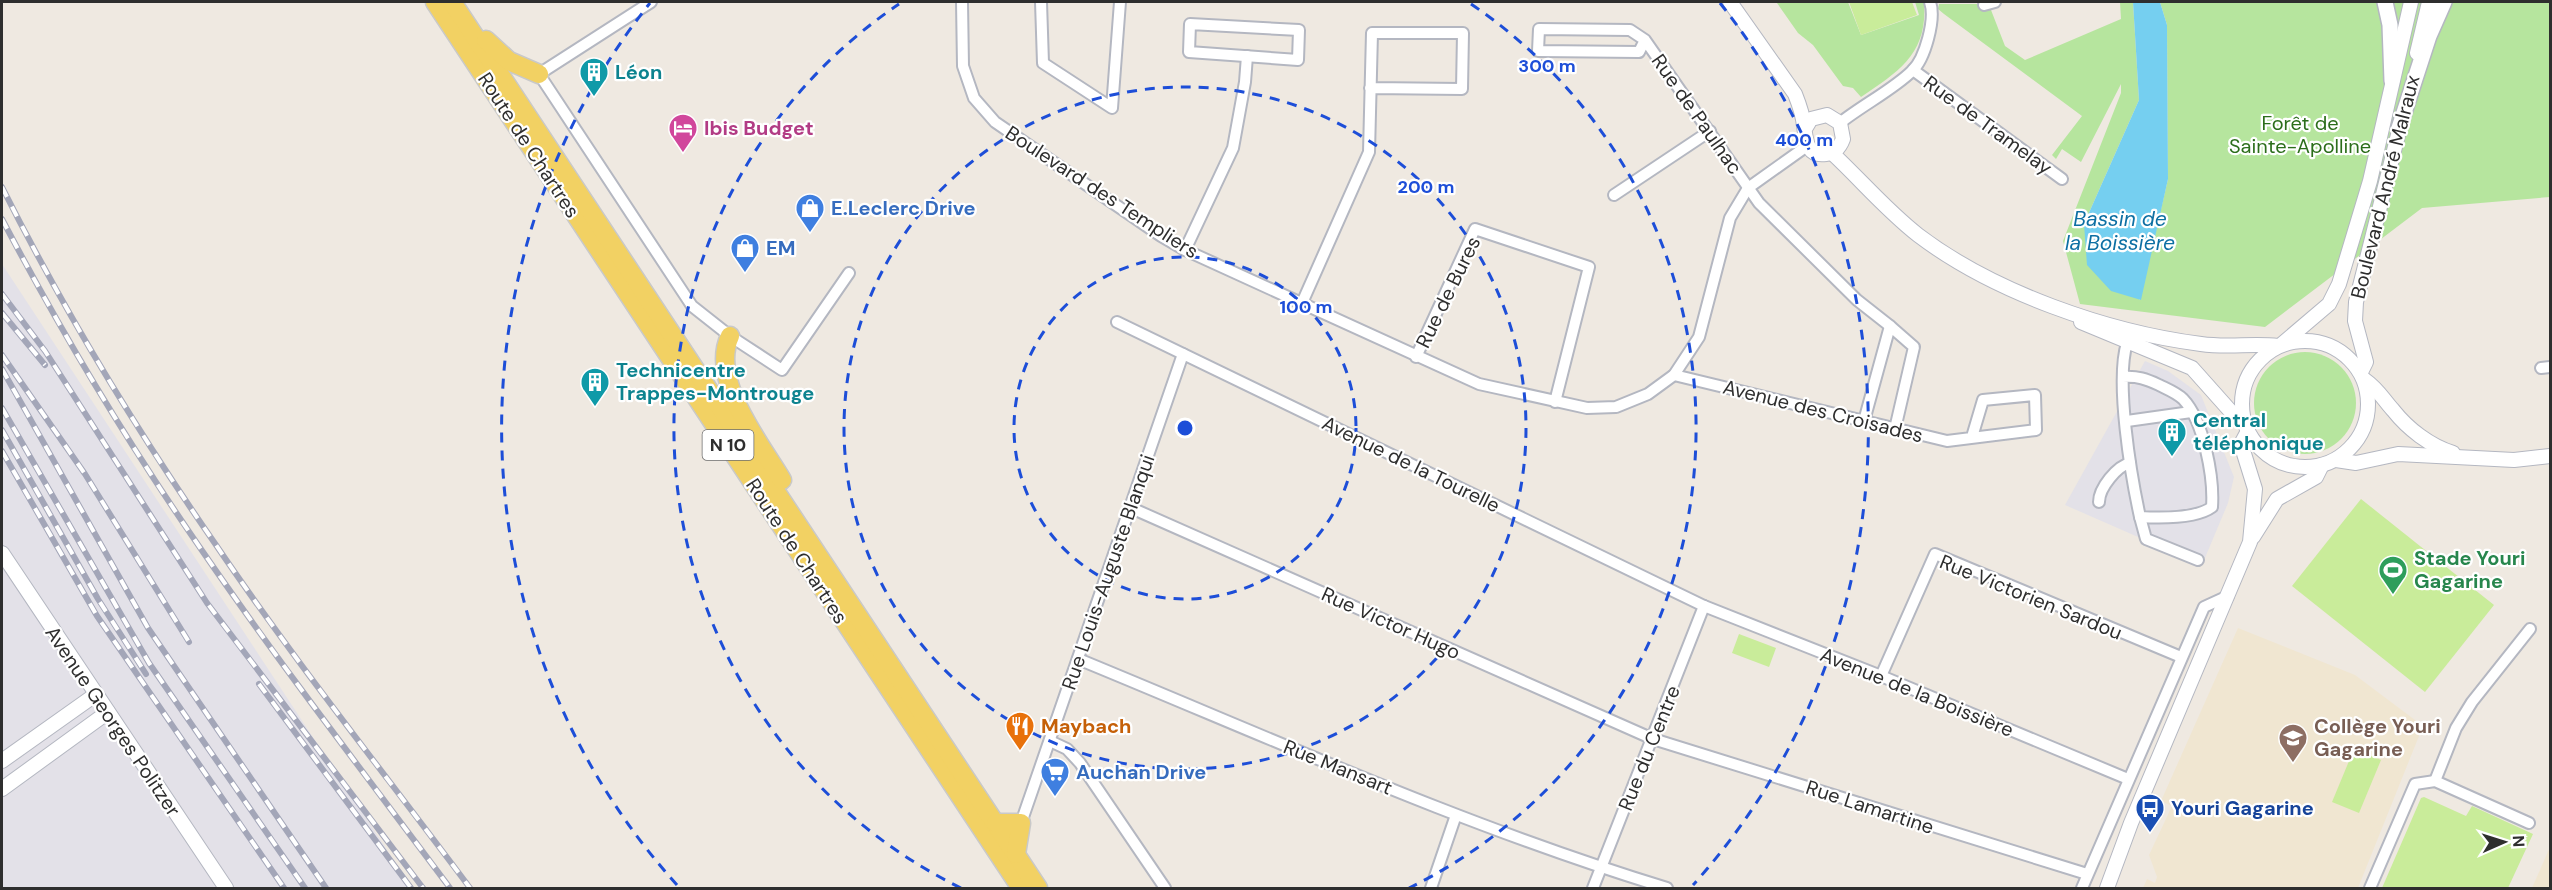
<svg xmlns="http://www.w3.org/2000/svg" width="2552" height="890" font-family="'DM Sans',sans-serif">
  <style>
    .industrial { fill: #e3e1e8 }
    .education { fill: #f0e6d1 }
    .green { fill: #b6e59e }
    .pitch { fill: #c9ec9a }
    .water { fill: #75cff0 }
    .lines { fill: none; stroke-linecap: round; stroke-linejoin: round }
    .minor-casing { stroke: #b4b7c1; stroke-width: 14 }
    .tertiary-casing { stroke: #b4b7c1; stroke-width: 16 }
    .secondary-casing { stroke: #b4b7c1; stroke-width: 18 }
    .primary-casing { stroke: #c9c9c9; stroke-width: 21 }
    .minor { stroke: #fff; stroke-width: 10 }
    .tertiary { stroke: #fff; stroke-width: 14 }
    .secondary { stroke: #fff; stroke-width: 15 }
    .primary { stroke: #f2d163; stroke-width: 18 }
    .rail-casing { stroke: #a3a6b8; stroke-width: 6 }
    .rail { stroke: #fff; stroke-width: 4; stroke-dasharray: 11; stroke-linecap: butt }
    .ring { fill: none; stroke: #1d4ed8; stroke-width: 3; stroke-dasharray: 10 8 }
    .labels { text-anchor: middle; stroke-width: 4.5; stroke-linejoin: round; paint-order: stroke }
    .shield { fill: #fff; stroke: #6d6d6d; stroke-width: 1.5 }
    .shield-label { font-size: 18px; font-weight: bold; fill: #2e2e2e }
    .culture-label { font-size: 20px; font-weight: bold; fill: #0d838f; stroke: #fff; text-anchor: start }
    .street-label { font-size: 20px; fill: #2e2e2e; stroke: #fff }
    .park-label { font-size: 20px; fill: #2c6e1b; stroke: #fff }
    .hotel-label { font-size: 20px; font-weight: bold; fill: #b23c85; stroke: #fff; text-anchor: start }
    .shop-label { font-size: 20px; font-weight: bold; fill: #366cbe; stroke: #fff; text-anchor: start }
    .leisure-label { font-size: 20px; font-weight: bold; fill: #27864d; stroke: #fff; text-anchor: start }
    .food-label { font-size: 20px; font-weight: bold; fill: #c56008; stroke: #fff; text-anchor: start }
    .education-label { font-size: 20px; font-weight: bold; fill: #785e54; stroke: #fff; text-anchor: start }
    .transit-label { font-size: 20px; font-weight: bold; fill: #164399; stroke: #fff; text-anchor: start }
    .water-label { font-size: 21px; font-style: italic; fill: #0d6fa3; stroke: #fff }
    .centre { fill: #1d4ed8; stroke: #fff; stroke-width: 3 }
    .ring-label { font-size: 18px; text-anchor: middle; font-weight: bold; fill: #1d4ed8; stroke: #fff; stroke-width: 4.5; stroke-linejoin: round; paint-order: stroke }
  </style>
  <rect width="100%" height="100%" fill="#efe9e1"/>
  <g class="industrial">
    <polygon points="2,264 412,888 2,888"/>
    <polygon points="2145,361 2168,371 2201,395 2234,477 2228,503 2202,565 2065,505"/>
  </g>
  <g class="education">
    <polygon points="2238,628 2355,675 2423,726 2358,888 2143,888 2147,879 2155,883 2157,877 2149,855 2172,806 2161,801"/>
    <polygon points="2550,847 2550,888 2532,888"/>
  </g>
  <g class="green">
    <path d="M1780,2H1848L1861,35L1919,15L1915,2H1924C1928,53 1900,71 1861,97L1853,88L1843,86L1813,45L1798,33L1777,3Z"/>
    <polygon points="2120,2 2133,2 2139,100 2084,224 2140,300 2168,179 2167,25 2160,2 2550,2 2550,197 2422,208 2265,327 2080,304 2063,241 2121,93 2121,84 2081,162 2062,149 2056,159 2052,155 2082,116 1944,14 1938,9 1939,4 1978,4 1991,10 2005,46 2025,60 2121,19"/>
    <circle cx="2305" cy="403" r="51"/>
  </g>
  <g class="pitch">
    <polygon points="1849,2 1912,2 1917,15 1861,35"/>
    <polygon points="2361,499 2494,605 2425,692 2292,586"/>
    <polygon points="1739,634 1776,648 1769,667 1732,653"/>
    <polygon points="2354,749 2381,760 2359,813 2332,802"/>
    <polygon points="2424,797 2466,816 2472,806 2533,834 2508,888 2382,888 2421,798"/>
  </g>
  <polygon class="water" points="2133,2 2160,2 2167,25 2168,179 2141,300 2111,291 2087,265 2084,224 2139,100"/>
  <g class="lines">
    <g class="minor-casing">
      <g id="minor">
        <polyline points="651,2 539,74 692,306 730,336 782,370 849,273"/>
        <polyline points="962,2 963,66 974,98 995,122 1161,236 1185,250 1479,384 1587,408 1616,407 1648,394 1674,375 1699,337 1730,218 1748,188 1807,146"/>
        <polyline points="1041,2 1043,63 1112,108 1120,2"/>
        <polyline points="1984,5 1995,2"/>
        <polygon points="1190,24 1299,30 1298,60 1189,52"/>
        <polyline points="1645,40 1639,52 1538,51 1539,29 1630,30 1645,40 1759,203 1857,300 1890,326"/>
        <polyline points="1913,70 2062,179"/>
        <path d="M1840,123C1861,106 1894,89 1912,71C1925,59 1936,19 1930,2"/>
        <polyline points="1614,195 1710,131"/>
        <polyline points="1185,250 1233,148 1245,82 1247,56"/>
        <polyline points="1302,303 1369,152 1372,33 1463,33 1462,89 1370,88"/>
        <polyline points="1117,322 1704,606 1881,676 2128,779"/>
        <polyline points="1416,357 1475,229 1589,267 1555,402"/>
        <polyline points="2541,368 2550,367"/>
        <polyline points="1674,375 1947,441 2036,430 2035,395 1983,400 1972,437"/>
        <path d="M2123,377C2138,376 2146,379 2159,385C2167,389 2177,393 2183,399C2204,421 2214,478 2212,507C2196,519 2159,518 2140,517C2131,476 2115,381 2127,343"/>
        <polyline points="1864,421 1890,326 1914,347 1895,429"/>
        <polyline points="2127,421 2191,412"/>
        <path d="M2099,502C2099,488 2117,466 2130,463"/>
        <polyline points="1129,507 1653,739 2087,874"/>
        <polyline points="2140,517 2146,539 2198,560"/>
        <path d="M1078,659C1273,739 1466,827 1667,888"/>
        <polyline points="1881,676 1935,554 2181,657"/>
        <polyline points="1050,741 1067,749 1080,763 1165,888"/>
        <polyline points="2435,781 2456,728 2472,702 2530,629"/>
        <polyline points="1021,823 1183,354"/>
        <polyline points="1431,888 1456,815"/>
        <polyline points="1593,888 1704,606"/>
        <polyline points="2082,888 2204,607 2228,596"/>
        <polyline points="2370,888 2415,784 2435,781 2529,823"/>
      </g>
    </g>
    <g class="tertiary-casing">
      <g id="tertiary">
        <path d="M1730,2L1795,94C1799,104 1803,115 1804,126C1806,139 1806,157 1826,154C1835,153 1840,147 1843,139L1840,123L1827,115L1811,119L1805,129"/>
        <polyline points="2417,53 2429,2"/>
        <path d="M1832,153C1861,180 1886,210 1918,235C1993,292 2107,332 2201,344C2228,348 2252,343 2278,346"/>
        <polyline points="2081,322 2192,368 2233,414 2244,420"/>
        <circle cx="2305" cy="404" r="63"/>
        <polyline points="2282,344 2329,304 2339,284 2370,181 2411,2"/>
        <polyline points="2361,372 2366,362 2355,321 2356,302 2402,119"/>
        <path d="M2365,380C2378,389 2383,399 2393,410C2408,429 2430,446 2453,453"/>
        <polyline points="2336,460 2356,463 2398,454 2514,460 2550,456"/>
        <polyline points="2253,537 2277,499 2316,477 2322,465"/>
        <polyline points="2,553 226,888"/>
        <polyline points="2,761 95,695"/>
        <polyline points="2,789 108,712"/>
        <polyline points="2107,888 2131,823 2250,542 2255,489 2241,444 2248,431"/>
      </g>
    </g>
    <g class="secondary-casing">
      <g id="secondary">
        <polyline points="2385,2 2390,25 2392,81"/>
        <polyline points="2399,128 2429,36 2444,2"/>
      </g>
    </g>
    <g class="primary-casing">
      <g id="primary">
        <polyline points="435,2 1021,888"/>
        <polyline points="452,2 1038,888"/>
        <polyline points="486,40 509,61 539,74"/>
        <path d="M730,336C709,380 760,443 782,480"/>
        <polyline points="996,823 1021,823 1016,854"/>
      </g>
    </g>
    <use href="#minor" class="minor"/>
    <use href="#tertiary" class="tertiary"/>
    <use href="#secondary" class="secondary"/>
    <use href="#primary" class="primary"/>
    <g class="rail-casing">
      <g id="rail">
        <path d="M2,187C64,311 137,431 216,545C296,663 385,774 470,888"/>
        <path d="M2,219C62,334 129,445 203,552C282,667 367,777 450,888"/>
        <polyline points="2,294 45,351 207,603 423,888"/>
        <polyline points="2,313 45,365"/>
        <polyline points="2,355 85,474 189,642"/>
        <polyline points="2,369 148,628 326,888"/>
        <polyline points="2,408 149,663 305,888"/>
        <polyline points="2,430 98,599 146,674"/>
        <polyline points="2,451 97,616 284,888"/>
        <polyline points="259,684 411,888"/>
      </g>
    </g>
    <use href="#rail" class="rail"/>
  </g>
  <g class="ring">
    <circle cx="1185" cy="428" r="171"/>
    <circle cx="1185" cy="428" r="341"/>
    <path d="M961 888A512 512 0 0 1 899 4M1471 4A512 512 0 0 1 1409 888"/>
    <path d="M677 885A683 683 0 0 1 650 3M1720 3A683 683 0 0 1 1693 885"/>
  </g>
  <defs>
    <g id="building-pin" transform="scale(1.5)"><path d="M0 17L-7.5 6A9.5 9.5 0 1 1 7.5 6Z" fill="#0f9aa8" stroke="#fff"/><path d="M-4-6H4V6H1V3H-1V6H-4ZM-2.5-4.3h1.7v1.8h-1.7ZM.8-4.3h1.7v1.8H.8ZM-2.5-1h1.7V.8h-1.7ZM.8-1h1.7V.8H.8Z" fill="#fff"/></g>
    <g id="hotel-pin" transform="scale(1.5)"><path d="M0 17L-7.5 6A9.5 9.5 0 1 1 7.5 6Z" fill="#d1479c" stroke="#fff"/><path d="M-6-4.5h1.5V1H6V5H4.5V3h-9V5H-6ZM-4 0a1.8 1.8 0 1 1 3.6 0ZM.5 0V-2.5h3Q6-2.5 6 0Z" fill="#fff"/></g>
    <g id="shop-pin" transform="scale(1.5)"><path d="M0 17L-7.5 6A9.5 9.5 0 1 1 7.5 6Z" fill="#3f7fe0" stroke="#fff"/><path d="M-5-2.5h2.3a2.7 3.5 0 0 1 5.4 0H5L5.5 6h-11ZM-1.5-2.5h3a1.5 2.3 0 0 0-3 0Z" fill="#fff"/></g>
    <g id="stadium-pin" transform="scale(1.5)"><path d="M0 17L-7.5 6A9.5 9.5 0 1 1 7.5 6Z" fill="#2e9e5b" stroke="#fff"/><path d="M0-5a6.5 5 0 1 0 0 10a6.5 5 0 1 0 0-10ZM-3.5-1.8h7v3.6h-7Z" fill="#fff"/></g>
    <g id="restaurant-pin" transform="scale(1.5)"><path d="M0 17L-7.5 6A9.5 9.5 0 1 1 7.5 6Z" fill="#e8710a" stroke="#fff"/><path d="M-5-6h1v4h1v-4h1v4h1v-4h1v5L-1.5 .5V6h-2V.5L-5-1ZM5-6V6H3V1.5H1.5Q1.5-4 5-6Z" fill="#fff"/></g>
    <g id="school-pin" transform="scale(1.5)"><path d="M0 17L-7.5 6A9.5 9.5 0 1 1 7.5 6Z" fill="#8d6e63" stroke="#fff"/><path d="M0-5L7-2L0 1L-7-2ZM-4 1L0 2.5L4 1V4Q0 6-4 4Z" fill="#fff"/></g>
    <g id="supermarket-pin" transform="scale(1.5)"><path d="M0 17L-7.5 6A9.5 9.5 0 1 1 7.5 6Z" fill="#3f7fe0" stroke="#fff"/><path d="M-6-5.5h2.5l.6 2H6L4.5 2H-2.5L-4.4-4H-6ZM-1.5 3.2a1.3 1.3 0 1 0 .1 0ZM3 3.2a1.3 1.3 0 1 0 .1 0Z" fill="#fff"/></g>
    <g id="bus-pin" transform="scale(1.5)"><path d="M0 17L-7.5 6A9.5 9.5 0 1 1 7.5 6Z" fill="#1a4fb4" stroke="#fff"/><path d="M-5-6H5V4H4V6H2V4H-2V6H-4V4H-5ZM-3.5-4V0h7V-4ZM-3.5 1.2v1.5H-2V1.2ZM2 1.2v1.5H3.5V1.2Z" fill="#fff"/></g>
  </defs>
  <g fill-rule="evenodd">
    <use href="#building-pin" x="594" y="72"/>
    <use href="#hotel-pin" x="683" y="128"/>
    <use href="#shop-pin" x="810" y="208"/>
    <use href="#shop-pin" x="745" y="248"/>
    <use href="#building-pin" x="595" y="382"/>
    <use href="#building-pin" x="2172" y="432"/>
    <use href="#stadium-pin" x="2393" y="570"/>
    <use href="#restaurant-pin" x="1020" y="726"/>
    <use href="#school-pin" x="2293" y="738"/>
    <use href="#supermarket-pin" x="1055" y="772"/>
    <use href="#bus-pin" x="2150" y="808"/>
  </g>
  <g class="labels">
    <rect class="shield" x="702.5" y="430" width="51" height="30" rx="4.5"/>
    <g class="shield-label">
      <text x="728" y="451">N 10</text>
    </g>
    <g class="culture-label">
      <text x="615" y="79">Léon</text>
      <text x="616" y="377">Technicentre<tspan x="616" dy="23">Trappes-Montrouge</tspan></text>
      <text x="2193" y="427">Central<tspan x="2193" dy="23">téléphonique</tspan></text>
    </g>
    <g class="street-label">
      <text transform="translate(1697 114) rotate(55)" y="7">Rue de Paulhac</text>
      <text transform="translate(1988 125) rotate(36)" y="7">Rue de Tramelay</text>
      <text transform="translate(529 145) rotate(57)" y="7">Route de Chartres</text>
      <text transform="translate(2385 187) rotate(-76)" y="7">Boulevard André Malraux</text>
      <text transform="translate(1102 192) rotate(33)" y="7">Boulevard des Templiers</text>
      <text transform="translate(1448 292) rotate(-64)" y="7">Rue de Bures</text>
      <text transform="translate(1823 411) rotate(14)" y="7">Avenue des Croisades</text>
      <text transform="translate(1411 464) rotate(26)" y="7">Avenue de la Tourelle</text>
      <text transform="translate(797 551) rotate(57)" y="7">Route de Chartres</text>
      <text transform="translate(1108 572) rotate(-71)" y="7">Rue Louis-Auguste Blanqui</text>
      <text transform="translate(2031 597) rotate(22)" y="7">Rue Victorien Sardou</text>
      <text transform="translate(1391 623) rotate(24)" y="7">Rue Victor Hugo</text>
      <text transform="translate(1917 692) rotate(22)" y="7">Avenue de la Boissière</text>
      <text transform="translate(113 721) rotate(56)" y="7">Avenue Georges Politzer</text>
      <text transform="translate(1649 748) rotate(-68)" y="7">Rue du Centre</text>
      <text transform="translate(1338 767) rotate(22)" y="7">Rue Mansart</text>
      <text transform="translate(1870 807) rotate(18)" y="7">Rue Lamartine</text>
    </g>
    <g class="park-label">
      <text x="2300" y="130">Forêt de<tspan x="2300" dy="23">Sainte-Apolline</tspan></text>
    </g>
    <g class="hotel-label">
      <text x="704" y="135">Ibis Budget</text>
    </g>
    <g class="shop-label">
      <text x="831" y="215">E.Leclerc Drive</text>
      <text x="766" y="255">EM</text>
      <text x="1076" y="779">Auchan Drive</text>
    </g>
    <g class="leisure-label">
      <text x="2414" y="565">Stade Youri<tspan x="2414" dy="23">Gagarine</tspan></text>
    </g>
    <g class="food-label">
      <text x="1041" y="733">Maybach</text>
    </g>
    <g class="education-label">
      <text x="2314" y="733">Collège Youri<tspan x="2314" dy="23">Gagarine</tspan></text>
    </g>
    <g class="transit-label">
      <text x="2171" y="815">Youri Gagarine</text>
    </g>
    <g class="water-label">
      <text x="2120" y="226">Bassin de<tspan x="2120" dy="24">la Boissière</tspan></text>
    </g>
  </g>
  <circle cx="1185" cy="428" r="9" class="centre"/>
  <g class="ring-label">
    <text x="1547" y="72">300 m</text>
    <text x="1804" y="146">400 m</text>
    <text x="1426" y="193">200 m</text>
    <text x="1306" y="313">100 m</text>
  </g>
  <rect width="2552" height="890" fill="none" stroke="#2e2e2e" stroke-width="6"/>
  <g transform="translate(2504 842) rotate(87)" stroke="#ffffff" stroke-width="4.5" paint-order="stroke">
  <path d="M0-4.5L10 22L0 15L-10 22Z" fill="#2e2e2e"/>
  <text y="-9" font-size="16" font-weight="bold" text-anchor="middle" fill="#2e2e2e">N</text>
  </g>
</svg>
